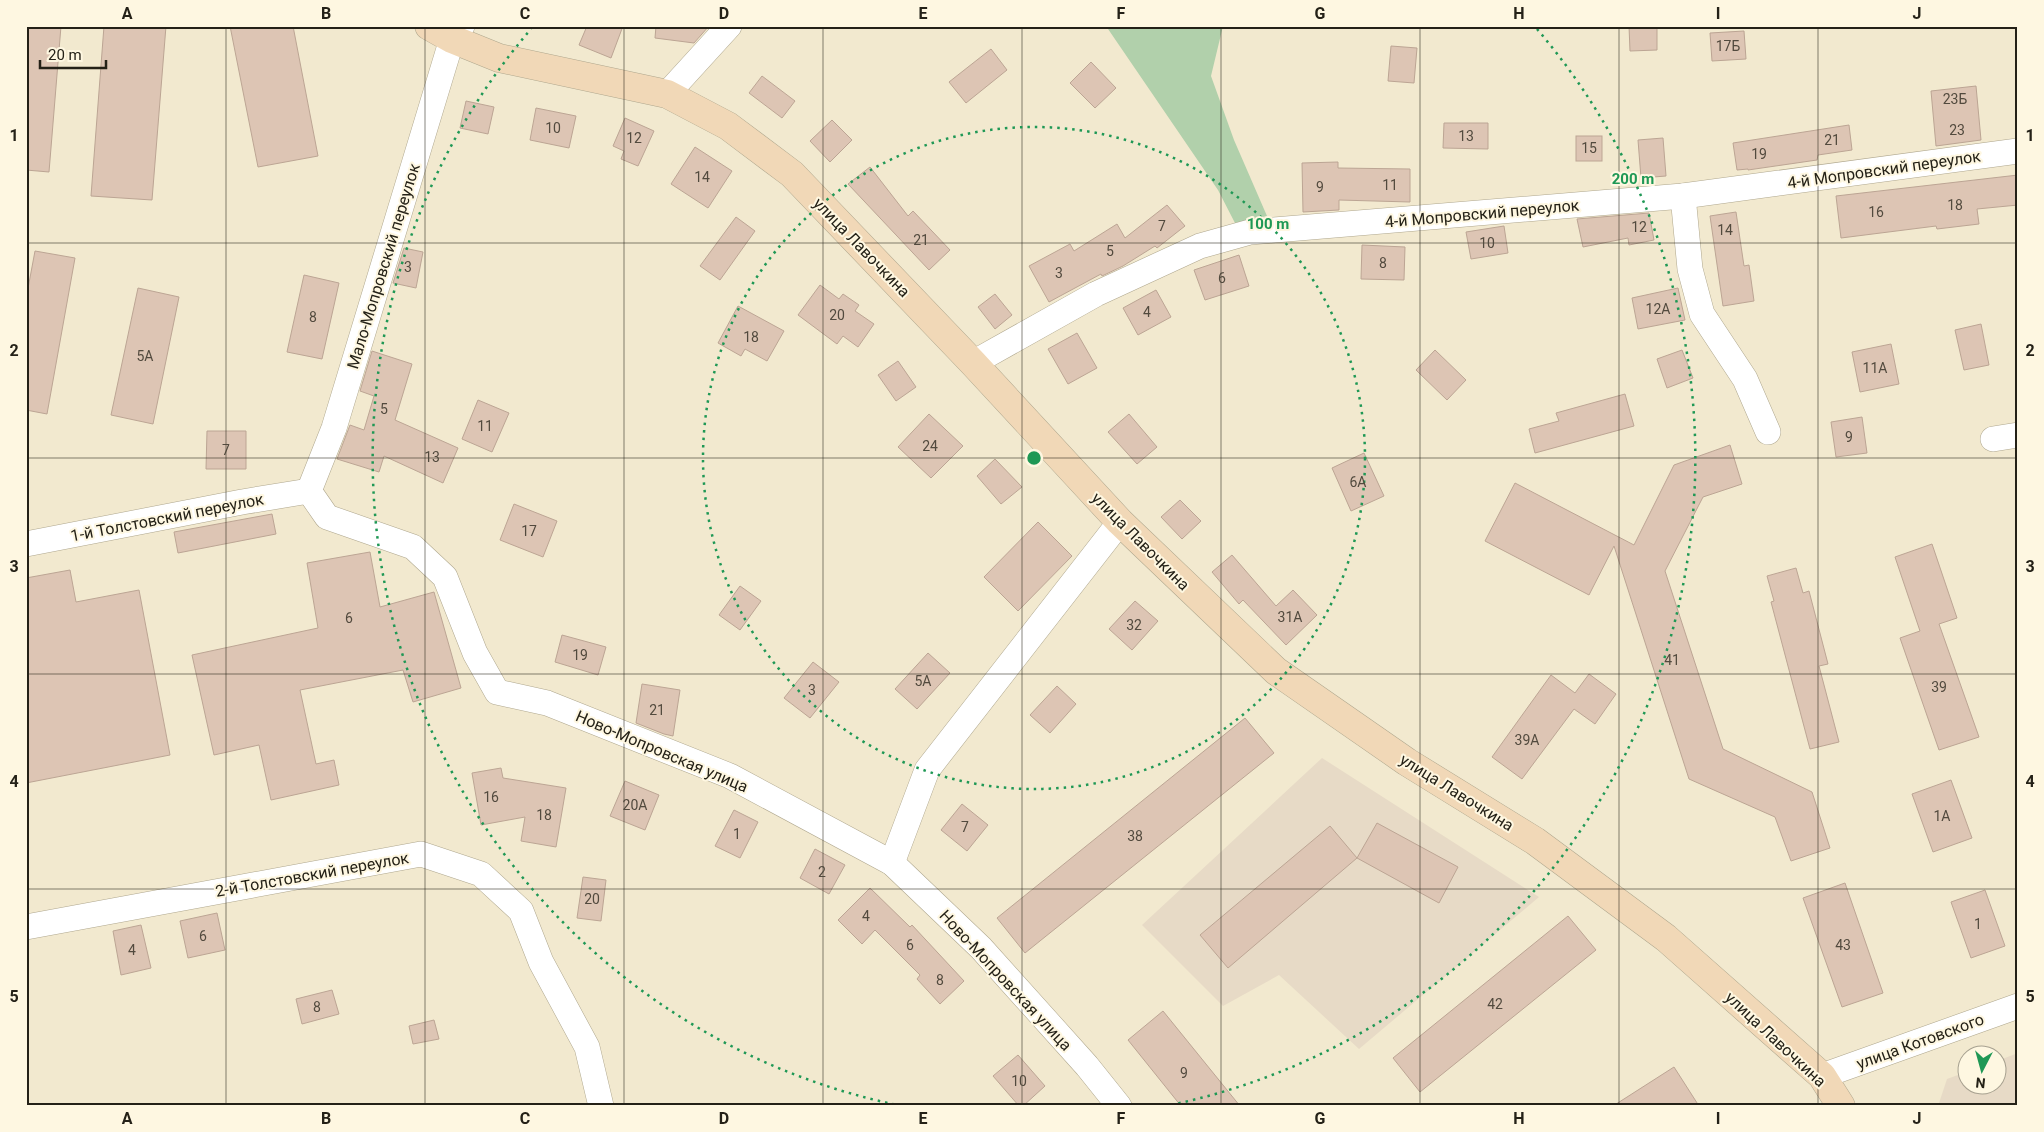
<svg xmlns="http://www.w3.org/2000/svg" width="2044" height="1132" font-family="Roboto,sans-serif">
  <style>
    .education { fill: #e7dac6 }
    .green { fill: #b1d0ab }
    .building { fill: #ddc5b4; stroke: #bca594 }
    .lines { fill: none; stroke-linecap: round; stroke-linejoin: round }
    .minor-casing { stroke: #afa78e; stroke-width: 26 }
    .secondary-casing { stroke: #afa78e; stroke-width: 29 }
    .minor { stroke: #fff; stroke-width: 25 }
    .secondary { stroke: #f1d8b7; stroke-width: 28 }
    .grid { fill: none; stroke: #242117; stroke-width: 1; stroke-opacity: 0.55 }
    .ring { fill: none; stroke: #1f9855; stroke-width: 2.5; stroke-dasharray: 2.5 5 }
    .labels { text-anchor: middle; stroke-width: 4; stroke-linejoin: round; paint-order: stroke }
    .number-label { font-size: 14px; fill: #524a3e }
    .street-label { font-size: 16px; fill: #242117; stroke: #fef7e1 }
    .centre { fill: #1f9855; stroke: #fef7e1; stroke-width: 2.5 }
    .ring-label { font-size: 15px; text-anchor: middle; font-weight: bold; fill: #1f9855; stroke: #fef7e1; stroke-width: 4; stroke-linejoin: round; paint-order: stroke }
    .neatline { fill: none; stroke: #242117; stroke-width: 2 }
    .grid-label { font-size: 16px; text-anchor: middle; font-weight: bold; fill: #242117 }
  </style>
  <rect width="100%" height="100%" fill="#f2e9cf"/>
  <g class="education">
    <polygon points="1322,758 1539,897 1359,1049 1279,975 1223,1006 1142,925"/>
    <polygon points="2018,1053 2018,1106 1938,1106 1947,1079 1966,1072 1966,1084 1996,1084 1997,1061"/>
  </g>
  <polygon class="green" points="1106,26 1223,26 1211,76 1234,140 1267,216 1235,223 1218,190"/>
  <g class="building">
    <polygon points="26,26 61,26 49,172 26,170"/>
    <polygon points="104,26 166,26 152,200 91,196"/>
    <polygon points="230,26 293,26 318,156 258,167"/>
    <polygon points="587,26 623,26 611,58 579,45"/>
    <polygon points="656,26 709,26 694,43 655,38"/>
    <polygon points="1629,26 1657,26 1657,50 1630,51"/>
    <polygon points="1744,31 1746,59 1712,61 1710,33"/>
    <polygon points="1391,46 1417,48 1414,83 1388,81"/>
    <polygon points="991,49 1007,70 966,103 949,82"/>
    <polygon points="1091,62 1116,88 1095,108 1070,83"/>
    <polygon points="762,76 795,101 782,118 749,93"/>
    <polygon points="1976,86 1981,140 1936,146 1931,91"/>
    <polygon points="466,101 494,107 488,134 460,128"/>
    <polygon points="536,108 576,116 569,148 530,140"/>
    <polygon points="625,118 654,131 638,166 621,159 624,151 613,146"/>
    <polygon points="832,120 852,140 830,162 810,141"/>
    <polygon points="1444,123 1488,123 1488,149 1443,148"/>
    <polygon points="1849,125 1852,150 1818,155 1817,160 1748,170 1748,169 1737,170 1733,143"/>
    <rect x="1576" y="136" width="26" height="25"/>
    <polygon points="1663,138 1666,176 1641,178 1638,140"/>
    <polygon points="695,147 732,171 708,208 671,184"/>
    <polygon points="1338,162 1338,168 1410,169 1410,202 1339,200 1339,210 1303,212 1302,163"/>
    <polygon points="870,167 908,216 913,211 950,250 929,270 848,184"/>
    <polygon points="2018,175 2018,205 1977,209 1979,224 1937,229 1936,226 1841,238 1836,196"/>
    <polygon points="1167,205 1185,226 1157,248 1155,246 1123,266 1102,276 1101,274 1049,302 1029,266 1070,244 1074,251 1117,224 1125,238"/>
    <polygon points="1736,212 1744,266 1749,265 1754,301 1723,306 1710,216"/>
    <polygon points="1649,213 1654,240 1629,245 1628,238 1583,247 1577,219"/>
    <polygon points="736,217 755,231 720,280 700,266"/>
    <polygon points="1504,226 1508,253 1471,259 1466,232"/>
    <polygon points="1362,245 1405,247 1404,280 1361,279"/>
    <polygon points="404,248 423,252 416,288 393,283"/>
    <polygon points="35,251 75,258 47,414 26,410 26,299"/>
    <polygon points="1239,255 1249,286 1205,300 1194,270"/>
    <polygon points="304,275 339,283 322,359 287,352"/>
    <polygon points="820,285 839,299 843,294 859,305 855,311 874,324 858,347 843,336 837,344 798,315"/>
    <polygon points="138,288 179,297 153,424 111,415"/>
    <polygon points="1678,288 1685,320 1638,329 1632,298"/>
    <polygon points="1156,290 1171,317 1138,335 1123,308"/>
    <polygon points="995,294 1012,315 995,329 978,307"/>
    <polygon points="738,306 784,331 767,361 745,349 741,356 718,343"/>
    <polygon points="1981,324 1989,365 1964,370 1955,330"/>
    <polygon points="1077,333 1097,368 1068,384 1048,349"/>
    <polygon points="1891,344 1899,384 1860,392 1852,352"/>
    <polygon points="1435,350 1466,380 1447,400 1416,370"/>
    <polygon points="1682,350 1693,378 1667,388 1657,359"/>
    <polygon points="372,351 412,364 395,420 458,448 443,483 384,456 379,472 337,459 350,425 364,430 374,396 360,391"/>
    <polygon points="898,361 916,387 896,401 878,375"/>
    <polygon points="1625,394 1634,426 1535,453 1529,429 1559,421 1556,413"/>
    <polygon points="478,400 509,413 492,452 462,439"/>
    <polygon points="929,414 963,446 931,478 898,447"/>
    <polygon points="1129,414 1157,447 1137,464 1108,432"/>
    <polygon points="1862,417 1867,453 1836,457 1831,422"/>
    <polygon points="207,431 246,431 246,469 206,469"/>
    <polygon points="1730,445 1742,484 1703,497 1665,571 1723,749 1812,792 1830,848 1791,861 1775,817 1689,779 1614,546 1589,595 1485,541 1515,483 1634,545 1674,465"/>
    <polygon points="1364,453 1384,496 1351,511 1332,468"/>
    <polygon points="995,459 1022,487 1001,504 977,476"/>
    <polygon points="1180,500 1201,521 1182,539 1161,517"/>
    <polygon points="514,504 557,521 543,557 500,540"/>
    <polygon points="272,514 276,534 178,553 174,532"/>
    <polygon points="1038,522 1072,556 1018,611 984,577"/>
    <polygon points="1932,544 1957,618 1939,624 1979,737 1939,750 1900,638 1920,631 1895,557"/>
    <polygon points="370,552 380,607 434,592 461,688 413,702 403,670 300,690 316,764 334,760 339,785 271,800 259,745 214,755 192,655 318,628 307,563"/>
    <polygon points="1232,555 1276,606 1293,590 1317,615 1286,645 1243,600 1239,604 1212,572"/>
    <polygon points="1796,568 1803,593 1809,591 1828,664 1819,666 1839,742 1810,749 1771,602 1774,601 1767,576"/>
    <polygon points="70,570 76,602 139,590 170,755 26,783 26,578"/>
    <polygon points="740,586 761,601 740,630 719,615"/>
    <polygon points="1135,601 1158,621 1132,650 1109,629"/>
    <polygon points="562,635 606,647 598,675 555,662"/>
    <polygon points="928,653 950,673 917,709 895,689"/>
    <polygon points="813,662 839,682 810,718 784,698"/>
    <polygon points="1589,674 1616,694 1595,724 1574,709 1522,779 1492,757 1551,675 1575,693"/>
    <polygon points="642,684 680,690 673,736 664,734 636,723"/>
    <polygon points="1057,686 1076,704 1050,733 1030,715"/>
    <polygon points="1245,718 1274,753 1025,953 997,918"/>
    <polygon points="501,768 503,778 566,788 556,847 521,841 525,817 481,825 472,773"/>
    <polygon points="1951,780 1972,838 1933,852 1912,794"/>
    <polygon points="625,781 659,795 645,830 610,816"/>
    <polygon points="962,804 988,825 967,851 941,830"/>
    <polygon points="734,810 758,822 740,858 715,846"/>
    <polygon points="1377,823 1458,867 1439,903 1357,858"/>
    <polygon points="1330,826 1357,858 1228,968 1200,935"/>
    <polygon points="815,849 845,865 829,894 800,878"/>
    <polygon points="583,877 606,880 601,921 577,918"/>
    <polygon points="1845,883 1883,993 1842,1007 1803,898"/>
    <polygon points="870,888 910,927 912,925 964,981 940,1004 917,979 920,975 875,930 862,944 838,920"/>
    <polygon points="1985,890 2005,946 1971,958 1951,902"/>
    <polygon points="217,913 225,950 188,958 180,921"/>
    <polygon points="1568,916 1596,950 1420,1092 1393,1058"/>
    <polygon points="141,925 151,968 121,975 113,931"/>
    <polygon points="332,990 339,1014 302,1024 296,999"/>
    <polygon points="1163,1011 1240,1106 1181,1106 1128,1040"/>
    <polygon points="434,1020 439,1039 413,1044 409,1026"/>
    <polygon points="1018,1055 1045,1086 1023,1106 1019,1106 993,1076"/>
    <polygon points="1674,1067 1699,1106 1613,1106"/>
  </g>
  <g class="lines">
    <g class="minor-casing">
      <g id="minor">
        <polyline points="667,94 729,26"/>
        <polyline points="1683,196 1690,269 1702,314 1745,379 1768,432"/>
        <polyline points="973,363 1096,294 1200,246 1250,232 1683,196 2018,151"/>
        <polyline points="1993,439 2018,435"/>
        <polyline points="309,491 327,517 413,547 445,577 475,653 497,692 547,703 730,776 892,863 981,948 1087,1066 1119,1106"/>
        <polyline points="309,491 334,428 452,39 462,26"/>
        <polyline points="26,544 242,502 309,491"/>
        <polyline points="892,863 927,770 1120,522"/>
        <polyline points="26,927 421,854 481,874 521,911 541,962 587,1047 601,1106"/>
        <polyline points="1822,1076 2018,1006"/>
      </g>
    </g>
    <g class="secondary-casing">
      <polyline id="secondary" points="429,26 452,39 499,58 667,94 728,126 792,174 973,363 1120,522 1276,671 1407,762 1535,841 1666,938 1822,1076 1841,1106"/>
    </g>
    <use href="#minor" class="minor"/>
    <use href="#secondary" class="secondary"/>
  </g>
  <path class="grid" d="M226,26V1106M425,26V1106M624,26V1106M823,26V1106M1022,26V1106M1221,26V1106M1420,26V1106M1619,26V1106M1818,26V1106M26,243H2018M26,458H2018M26,674H2018M26,889H2018"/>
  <g class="ring">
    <circle cx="1034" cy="458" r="331"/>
    <path d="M902 1106A661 661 0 0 1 531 29M1537 29A661 661 0 0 1 1166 1106"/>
  </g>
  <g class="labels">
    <g class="number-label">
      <text x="1728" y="51">17Б</text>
      <text x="1955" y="104">23Б</text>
      <text x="553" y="133">10</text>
      <text x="1957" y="135">23</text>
      <text x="1466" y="141">13</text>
      <text x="634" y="143">12</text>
      <text x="1832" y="145">21</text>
      <text x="1589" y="153">15</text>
      <text x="1759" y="159">19</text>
      <text x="702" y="182">14</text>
      <text x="1390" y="190">11</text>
      <text x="1320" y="192">9</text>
      <text x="1955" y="210">18</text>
      <text x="1876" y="217">16</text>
      <text x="1162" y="231">7</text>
      <text x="1639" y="232">12</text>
      <text x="1725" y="235">14</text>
      <text x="921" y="245">21</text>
      <text x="1487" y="248">10</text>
      <text x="1110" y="256">5</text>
      <text x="1383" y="268">8</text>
      <text x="408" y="272">3</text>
      <text x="1059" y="278">3</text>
      <text x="1222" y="283">6</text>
      <text x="1658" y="314">12А</text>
      <text x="1147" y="317">4</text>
      <text x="837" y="320">20</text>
      <text x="313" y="322">8</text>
      <text x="751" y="342">18</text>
      <text x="145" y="361">5А</text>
      <text x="1875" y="373">11А</text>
      <text x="384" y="414">5</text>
      <text x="485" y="431">11</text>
      <text x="1849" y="442">9</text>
      <text x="930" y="451">24</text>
      <text x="226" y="455">7</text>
      <text x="432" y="462">13</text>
      <text x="1358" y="487">6А</text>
      <text x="529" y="536">17</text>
      <text x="1290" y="622">31А</text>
      <text x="349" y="623">6</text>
      <text x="1134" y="630">32</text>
      <text x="580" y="660">19</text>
      <text x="1672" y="665">41</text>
      <text x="923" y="686">5А</text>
      <text x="1939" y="692">39</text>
      <text x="812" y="695">3</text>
      <text x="657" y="715">21</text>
      <text x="1527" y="745">39А</text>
      <text x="491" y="802">16</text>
      <text x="635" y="810">20А</text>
      <text x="544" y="820">18</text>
      <text x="1942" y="821">1А</text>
      <text x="965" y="832">7</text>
      <text x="737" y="839">1</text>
      <text x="1135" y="841">38</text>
      <text x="822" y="877">2</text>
      <text x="592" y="904">20</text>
      <text x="866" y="921">4</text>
      <text x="1978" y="929">1</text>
      <text x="203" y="941">6</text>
      <text x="910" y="950">6</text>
      <text x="1843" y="950">43</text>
      <text x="132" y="955">4</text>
      <text x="940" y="985">8</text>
      <text x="1495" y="1009">42</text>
      <text x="317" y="1012">8</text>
      <text x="1184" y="1078">9</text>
      <text x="1019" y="1086">10</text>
    </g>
    <g class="street-label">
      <text transform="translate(1884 169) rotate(-8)" y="6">4-й Мопровский переулок</text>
      <text transform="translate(1482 213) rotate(-5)" y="6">4-й Мопровский переулок</text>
      <text transform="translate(862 247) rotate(46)" y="6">улица Лавочкина</text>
      <text transform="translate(383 266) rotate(-73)" y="6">Мало-Мопровский переулок</text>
      <text transform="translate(167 517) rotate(-11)" y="6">1-й Толстовский переулок</text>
      <text transform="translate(1141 541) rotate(45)" y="6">улица Лавочкина</text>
      <text transform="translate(662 751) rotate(23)" y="6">Ново-Мопровская улица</text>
      <text transform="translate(1457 792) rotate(32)" y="6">улица Лавочкина</text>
      <text transform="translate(312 874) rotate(-10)" y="6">2-й Толстовский переулок</text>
      <text transform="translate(1006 980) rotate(47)" y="6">Ново-Мопровская улица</text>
      <text transform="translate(1776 1039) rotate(43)" y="6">улица Лавочкина</text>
      <text transform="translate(1920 1041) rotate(-20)" y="6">улица Котовского</text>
    </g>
  </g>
  <circle cx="1034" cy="458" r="8" class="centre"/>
  <g class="ring-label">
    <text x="1633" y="184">200 m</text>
    <text x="1268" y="229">100 m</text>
  </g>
  <rect width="2044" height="1132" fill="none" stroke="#fef7e1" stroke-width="55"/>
  <g transform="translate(1982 1070) rotate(186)"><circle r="24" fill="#fef7e1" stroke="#a7a190"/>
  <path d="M0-4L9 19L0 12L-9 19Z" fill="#1f9855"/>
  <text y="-8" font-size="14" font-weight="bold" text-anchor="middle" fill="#242117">N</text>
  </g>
  <path d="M40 60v8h66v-8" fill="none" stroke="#242117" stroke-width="2.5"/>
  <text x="48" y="60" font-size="15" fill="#242117" stroke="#fef7e1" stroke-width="4" paint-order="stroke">20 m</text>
  <rect x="28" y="28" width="1988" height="1076" class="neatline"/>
  <g class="grid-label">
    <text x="127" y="19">A</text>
    <text x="326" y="19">B</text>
    <text x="525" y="19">C</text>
    <text x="724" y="19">D</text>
    <text x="923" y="19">E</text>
    <text x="1121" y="19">F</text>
    <text x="1320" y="19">G</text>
    <text x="1519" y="19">H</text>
    <text x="1718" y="19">I</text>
    <text x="1917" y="19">J</text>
    <text x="14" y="141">1</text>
    <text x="2030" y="141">1</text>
    <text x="14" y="356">2</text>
    <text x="2030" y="356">2</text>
    <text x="14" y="572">3</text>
    <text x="2030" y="572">3</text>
    <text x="14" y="787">4</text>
    <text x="2030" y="787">4</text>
    <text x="14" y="1002">5</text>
    <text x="2030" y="1002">5</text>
    <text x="127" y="1124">A</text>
    <text x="326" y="1124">B</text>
    <text x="525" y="1124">C</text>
    <text x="724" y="1124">D</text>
    <text x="923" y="1124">E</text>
    <text x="1121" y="1124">F</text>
    <text x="1320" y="1124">G</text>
    <text x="1519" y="1124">H</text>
    <text x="1718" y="1124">I</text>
    <text x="1917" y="1124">J</text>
  </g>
</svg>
